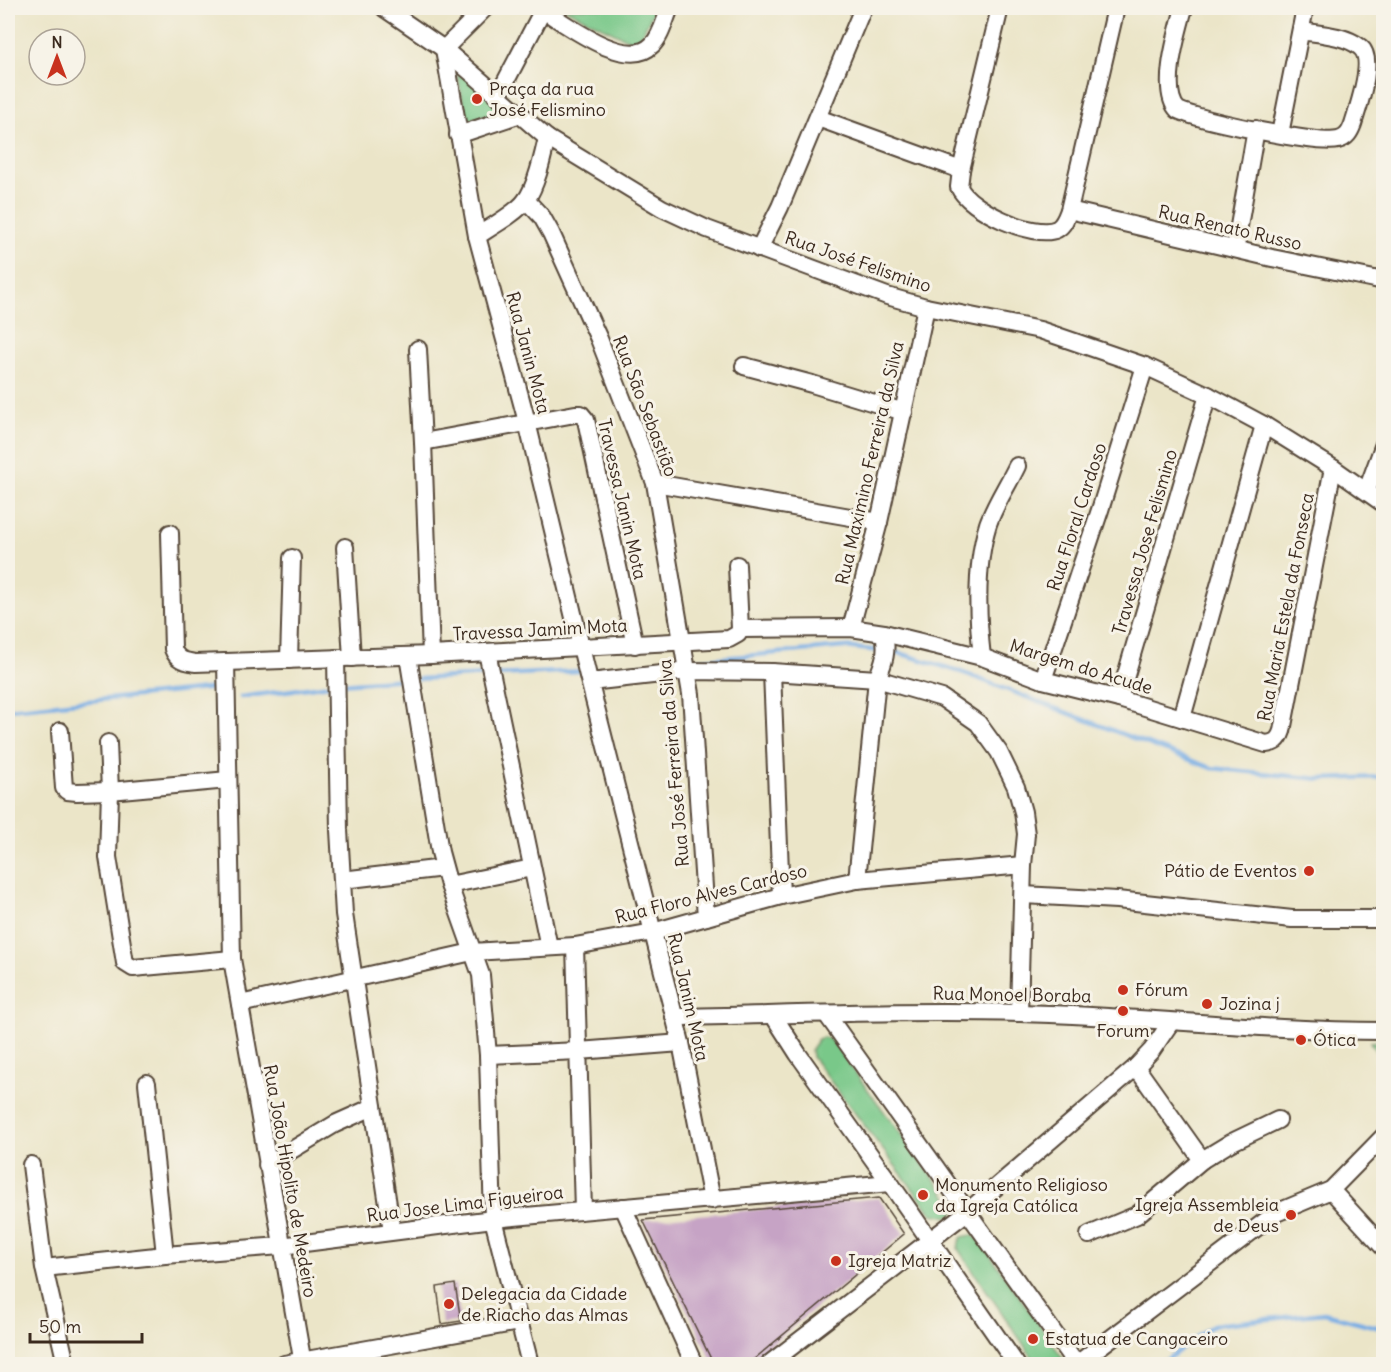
<svg xmlns="http://www.w3.org/2000/svg" width="1391" height="1372" font-family="Delius,sans-serif">
  <style>
    .green { fill: #79c889; stroke: #5a7954; stroke-width: 1.5 }
    .lines { fill: none; stroke-linecap: round; stroke-linejoin: round }
    .stream { stroke: #76ace4; stroke-width: 4.5 }
    .building { fill: #c6a3c5 }
    .minor-casing { stroke: #554638; stroke-width: 20 }
    .minor { stroke: #fff; stroke-width: 16 }
    .poi-dot { fill: #c8321e; stroke: #f7f3e8; stroke-width: 2 }
    .labels { text-anchor: middle; stroke-width: 6; stroke-linejoin: round; paint-order: stroke }
    .poi-label { font-size: 18px; fill: #3b2a1e; stroke: #f7f3e8; text-anchor: start }
    .street-label { font-size: 18px; fill: #3b2a1e; stroke: #f7f3e8 }
  </style>
  <rect width="100%" height="100%" fill="#f7f3e8"/>
  <filter id="ink" filterUnits="userSpaceOnUse"><feTurbulence type="fractalNoise" baseFrequency=".0167" numOctaves="2"/><feDisplacementMap in="SourceGraphic" scale="12" xChannelSelector="R" yChannelSelector="G"/><feConvolveMatrix kernelMatrix="1 2 1 2 8 2 1 2 1" color-interpolation-filters="sRGB"/></filter>
  <filter id="wash" filterUnits="userSpaceOnUse"><feTurbulence type="fractalNoise" baseFrequency=".008" numOctaves="4" result="noise"/><feDisplacementMap in="SourceGraphic" scale="24" xChannelSelector="R" yChannelSelector="G"/><feGaussianBlur stdDeviation="1.35" result="paint"/><feColorMatrix in="noise" values="0 0 0 0 0 0 0 0 0 0 0 0 0 0 0 0 0 1.4 0 .05"/><feComposite in="paint" operator="in"/></filter>
  <g filter="url(#wash)">
    <rect width="100%" height="100%" fill="#ebe5c8"/>
    <g class="green">
      <polygon points="563,8 655,8 637,44"/>
      <polygon points="456,69 511,109 467,121"/>
      <polygon points="824,1037 831,1040 952,1203 955,1212 949,1217 932,1214 812,1057 811,1049 818,1039"/>
      <polygon points="1383,1041 1384,1041 1383,1063 1370,1042"/>
      <polygon points="972,1235 980,1241 1067,1364 1037,1364 958,1249 959,1242 962,1237"/>
    </g>
    <g class="lines">
      <g class="stream">
        <polyline points="688,661 844,647 899,653 961,672 1211,768 1320,779 1384,777"/>
        <polyline points="590,671 681,662"/>
        <polyline points="495,675 582,671"/>
        <polyline points="418,679 488,675"/>
        <polyline points="340,684 407,679"/>
        <polyline points="241,697 329,685"/>
        <polyline points="8,709 217,688"/>
        <polyline points="1161,1364 1213,1325 1324,1313 1384,1329"/>
      </g>
    </g>
    <g id="blocks">
      <g class="building">
        <polygon points="879,1198 904,1234 747,1365 714,1365 643,1220"/>
        <polygon points="455,1284 461,1321 442,1324 437,1287"/>
      </g>
    </g>
  </g>
  <g filter="url(#ink)">
    <use href="#blocks" fill-opacity="0" stroke="#554638" stroke-width="1.5"/>
    <g class="lines">
      <g class="minor-casing">
        <g id="minor">
          <polyline points="384,8 444,49 547,138 662,208 707,229 887,296 926,307 1040,330 1145,366 1208,395 1264,425 1333,468 1384,504"/>
          <polyline points="485,8 444,49 477,236 527,422 588,676 681,1043 712,1200"/>
          <path d="M1000,8L961,170L959,187C968,209 1035,240 1057,229C1064,225 1066,218 1069,210L1116,8"/>
          <path d="M1184,8C1178,31 1159,91 1178,110C1198,120 1319,145 1338,140C1347,138 1350,132 1353,124C1358,107 1376,59 1360,47C1345,35 1319,34 1301,31"/>
          <path d="M543,10C566,24 627,71 652,45C661,37 665,19 670,8"/>
          <polyline points="499,94 544,8"/>
          <polyline points="818,118 961,170"/>
          <polyline points="1280,134 1305,8"/>
          <polyline points="458,135 521,114"/>
          <polyline points="526,200 542,217 551,233 599,339 655,483 691,694 706,917"/>
          <polyline points="1069,210 1272,258 1384,281"/>
          <path d="M477,236C491,227 517,213 526,200C537,185 543,155 547,138"/>
          <polyline points="759,249 780,207 863,8"/>
          <polyline points="1235,249 1256,129"/>
          <polyline points="418,349 423,442 431,655"/>
          <polyline points="744,366 812,384 904,412"/>
          <polyline points="423,442 575,414 581,414 586,420 635,645"/>
          <polyline points="655,483 879,522"/>
          <polyline points="1367,490 1384,444"/>
          <path d="M170,533L173,649C177,660 184,661 195,663L431,655L729,639L738,634L740,629L737,565"/>
          <polyline points="345,547 352,658"/>
          <polyline points="851,628 879,522 926,307"/>
          <path d="M740,629L851,628L884,633C888,651 884,662 877,679L857,880"/>
          <path d="M884,633L982,657L1043,680L1119,699L1266,744C1275,743 1279,740 1282,731L1333,468"/>
          <polyline points="487,652 549,947"/>
          <polyline points="408,656 440,852 449,885 481,975 488,1055 493,1219 530,1364"/>
          <path d="M982,657C977,614 975,566 988,524C995,504 1008,485 1017,466"/>
          <polyline points="336,658 339,830 344,914 392,1231"/>
          <polyline points="289,660 292,558"/>
          <polyline points="226,662 232,959 303,1364"/>
          <polyline points="772,672 781,896"/>
          <polyline points="1043,680 1100,510 1145,366"/>
          <polyline points="590,682 688,671 772,672 877,679 942,698 978,723 999,752 1016,787 1023,812 1026,834 1023,865"/>
          <polyline points="1119,699 1208,395"/>
          <polyline points="1182,718 1264,425"/>
          <polyline points="60,731 64,788 67,791 77,792 110,791 228,780"/>
          <polyline points="108,743 110,791 108,857 125,963 133,968 232,959"/>
          <polyline points="342,880 444,868"/>
          <polyline points="449,885 532,868"/>
          <polyline points="1023,895 1117,900 1292,919 1384,919"/>
          <polyline points="575,946 583,1210"/>
          <polyline points="240,1004 472,952 575,946 653,932 781,896 857,880 1023,865 1019,1013"/>
          <polyline points="773,1015 798,1054 890,1183 1016,1364"/>
          <polyline points="827,1015 1076,1364"/>
          <path d="M674,1017C789,1015 905,1010 1020,1013C1141,1016 1262,1031 1384,1031"/>
          <polyline points="488,1055 579,1051 681,1043"/>
          <polyline points="1136,1067 1202,1160 1230,1143 1278,1120"/>
          <polyline points="147,1083 165,1255"/>
          <polyline points="31,1165 44,1268 66,1364"/>
          <polyline points="267,1165 335,1124 373,1107"/>
          <polyline points="1331,1190 1384,1248"/>
          <polyline points="623,1207 694,1364"/>
          <polyline points="1089,1235 1137,1215 1202,1160"/>
          <polyline points="44,1268 165,1255 281,1246 493,1219 890,1183"/>
          <polyline points="284,1364 519,1322"/>
          <polyline points="769,1364 967,1212 1136,1067 1152,1050 1171,1022"/>
          <polyline points="1077,1364 1276,1213 1331,1190 1384,1136"/>
        </g>
      </g>
      <use href="#minor" class="minor"/>
    </g>
  </g>
  <g class="poi-dot">
    <circle cx="477" cy="99" r="6"/>
    <circle cx="1309" cy="871" r="6"/>
    <circle cx="1123" cy="990" r="6"/>
    <circle cx="1207" cy="1004" r="6"/>
    <circle cx="1123" cy="1011" r="6"/>
    <circle cx="1301" cy="1040" r="6"/>
    <circle cx="923" cy="1195" r="6"/>
    <circle cx="1291" cy="1215" r="6"/>
    <circle cx="836" cy="1261" r="6"/>
    <circle cx="449" cy="1304" r="6"/>
    <circle cx="1033" cy="1339" r="6"/>
  </g>
  <g class="labels">
    <g class="poi-label">
      <text x="489" y="95">Praça da rua<tspan x="489" dy="21">José Felismino</tspan></text>
      <text x="1297" y="877" text-anchor="end">Pátio de Eventos</text>
      <text x="1135" y="996">Fórum</text>
      <text x="1219" y="1010">Jozina j</text>
      <text x="1123" y="1037" text-anchor="middle">Forum</text>
      <text x="1313" y="1046">Ótica</text>
      <text x="935" y="1191">Monumento Religioso<tspan x="935" dy="21">da Igreja Católica</tspan></text>
      <text x="1279" y="1211" text-anchor="end">Igreja Assembleia<tspan x="1279" dy="21">de Deus</tspan></text>
      <text x="848" y="1267">Igreja Matriz</text>
      <text x="461" y="1300">Delegacia da Cidade<tspan x="461" dy="21">de Riacho das Almas</tspan></text>
      <text x="1045" y="1345">Estatua de Cangaceiro</text>
    </g>
    <g class="street-label">
      <text transform="translate(1230 228) rotate(13)" y="6">Rua Renato Russo</text>
      <text transform="translate(858 262) rotate(19)" y="6">Rua José Felismino</text>
      <text transform="translate(528 353) rotate(75)" y="6">Rua Janin Mota</text>
      <text transform="translate(645 406) rotate(69)" y="6">Rua São Sebastião</text>
      <text transform="translate(870 463) rotate(-77)" y="6">Rua Maximino Ferreira da Silva</text>
      <text transform="translate(622 499) rotate(77)" y="6">Travessa Janin Mota</text>
      <text transform="translate(1077 517) rotate(-72)" y="6">Rua Floral Cardoso</text>
      <text transform="translate(1145 542) rotate(-74)" y="6">Travessa Jose Felismino</text>
      <text transform="translate(1286 607) rotate(-79)" y="6">Rua Maria Estela da Fonseca</text>
      <text transform="translate(540 630) rotate(-3)" y="6">Travessa Jamim Mota</text>
      <text transform="translate(1081 667) rotate(17)" y="6">Margem do Acude</text>
      <text transform="translate(674 763) rotate(-95)" y="6">Rua José Ferreira da Silva</text>
      <text transform="translate(711 894) rotate(-14)" y="6">Rua Floro Alves Cardoso</text>
      <text transform="translate(1012 995) rotate(1)" y="6">Rua Monoel Boraba</text>
      <text transform="translate(688 997) rotate(77)" y="6">Rua Janim Mota</text>
      <text transform="translate(290 1181) rotate(80)" y="6">Rua João Hipolito de Medeiro</text>
      <text transform="translate(465 1204) rotate(-7)" y="6">Rua Jose Lima Figueiroa</text>
    </g>
  </g>
  <rect width="1391" height="1372" fill="none" stroke="#f7f3e8" stroke-width="30"/>
  <g transform="translate(57 57)"><circle r="28" fill="#f7f3e8" stroke="#aca397" stroke-width="1.5"/>
  <path d="M0-4.5L10 22L0 15L-10 22Z" fill="#c8321e"/>
  <text y="-9" font-size="16" font-weight="bold" text-anchor="middle" fill="#3b2a1e">N</text>
  </g>
  <path d="M30 1333v9h112v-9" fill="none" stroke="#3b2a1e" stroke-width="3"/>
  <text x="39" y="1333" font-size="18" fill="#3b2a1e" stroke="#f7f3e8" stroke-width="4.5" paint-order="stroke">50 m</text>
</svg>
